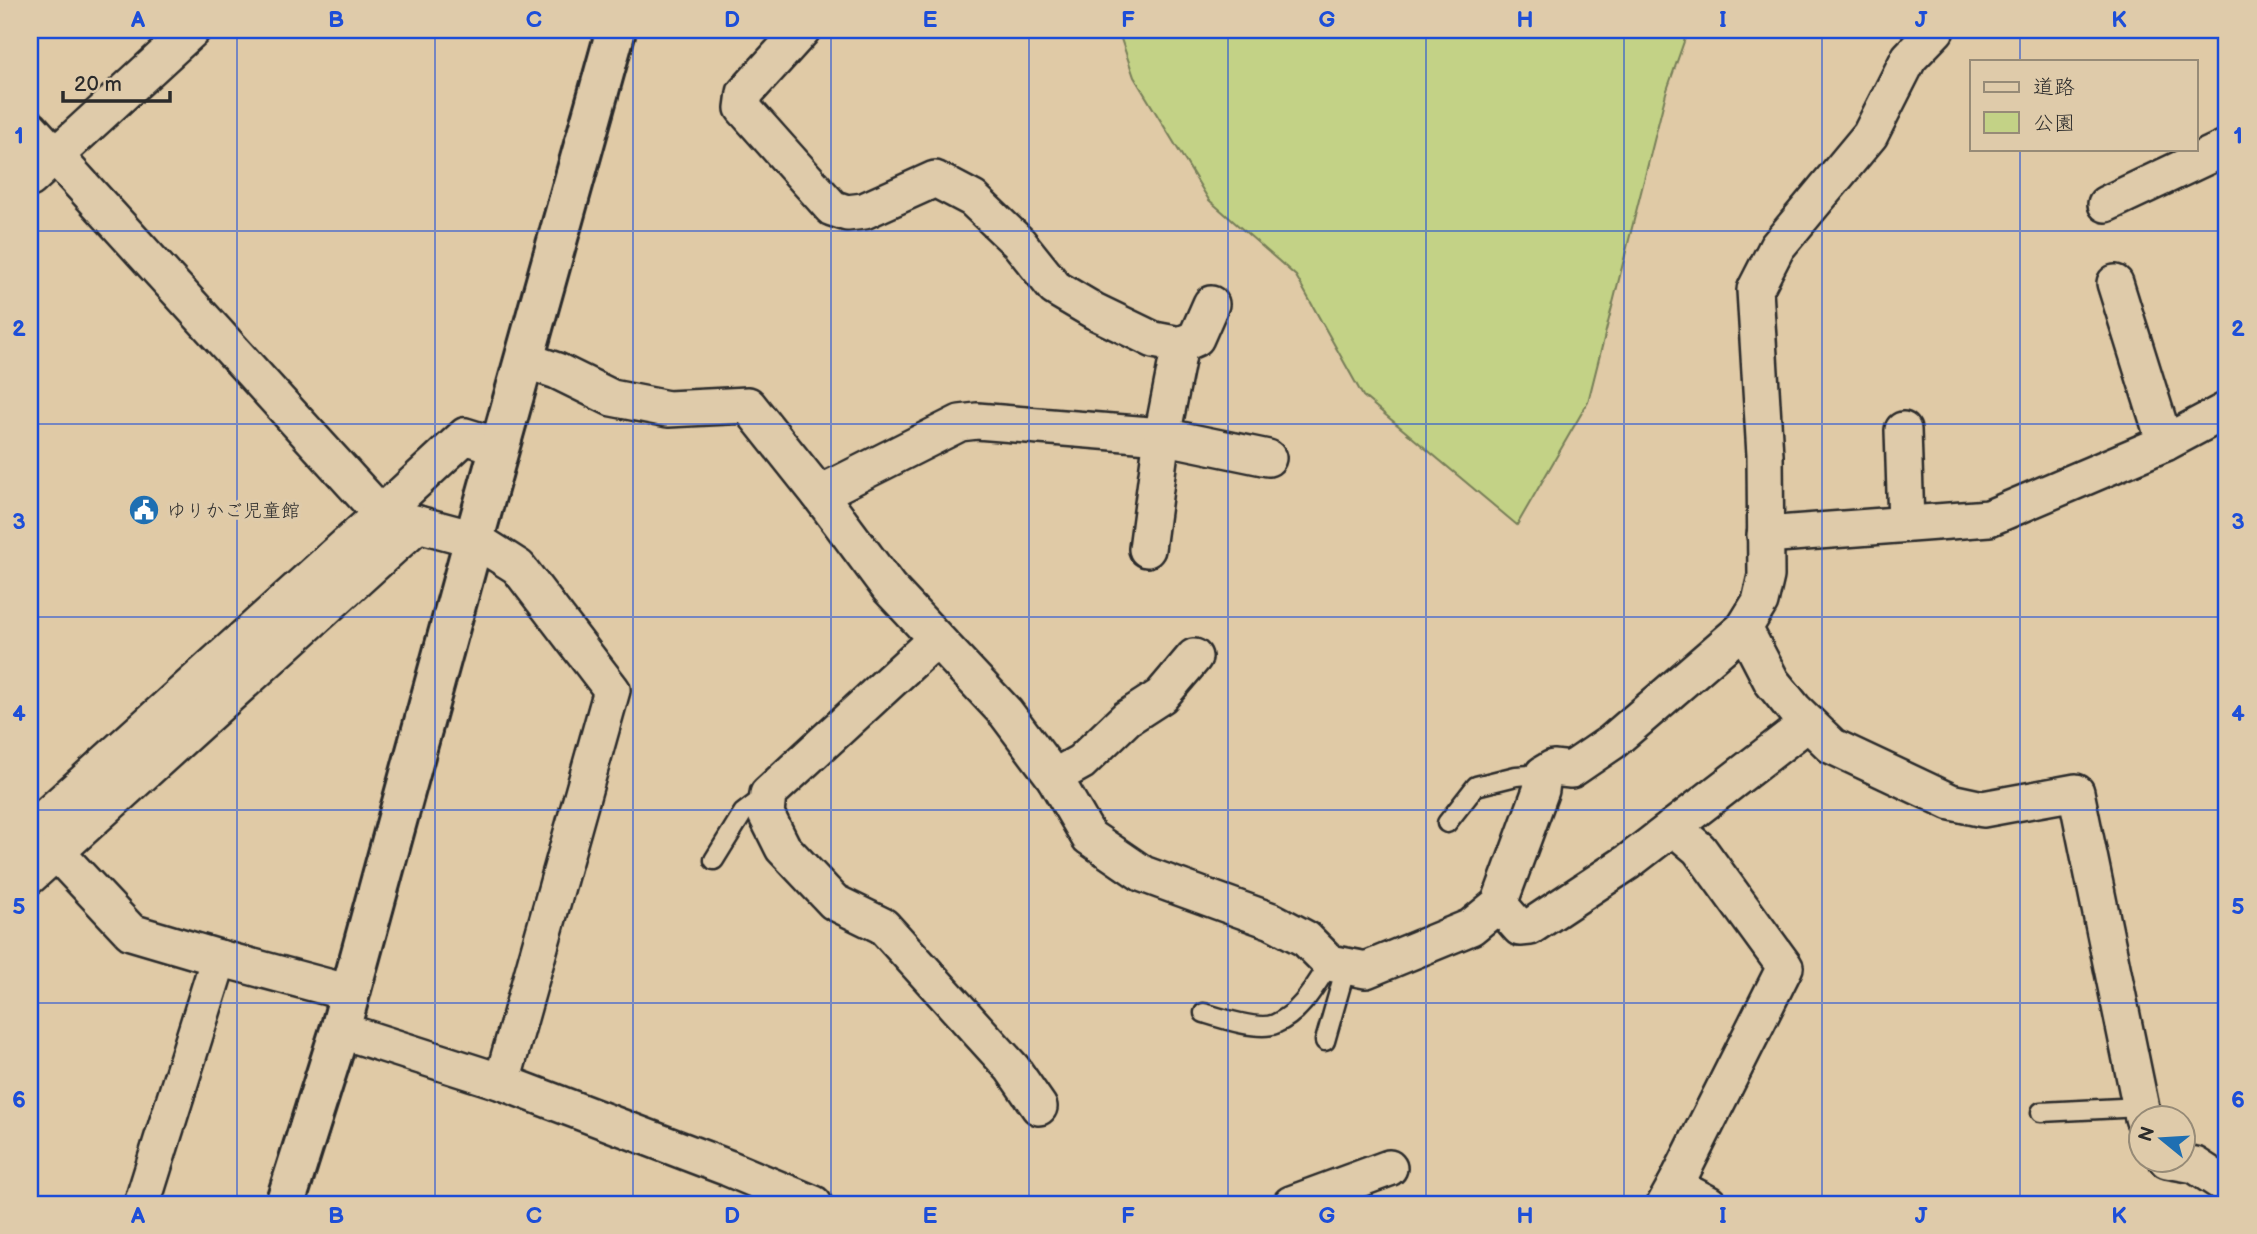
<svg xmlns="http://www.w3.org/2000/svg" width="2257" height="1234" font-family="'Balsamiq Sans','Klee One',sans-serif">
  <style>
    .green { fill: #c3d286; stroke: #777e58; stroke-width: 2 }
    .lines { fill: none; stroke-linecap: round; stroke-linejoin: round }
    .lane-casing { stroke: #2b2b2b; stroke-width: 23 }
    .street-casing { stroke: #2b2b2b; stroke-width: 40 }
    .secondary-casing { stroke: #2b2b2b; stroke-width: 44 }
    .lane { stroke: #dfcbaa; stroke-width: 18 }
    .street { stroke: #dfcbaa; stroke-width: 35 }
    .secondary { stroke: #dfcbaa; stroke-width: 38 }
    .grid { fill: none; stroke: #1d4ed8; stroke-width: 2; stroke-opacity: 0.55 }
    .labels { text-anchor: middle; stroke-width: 7; stroke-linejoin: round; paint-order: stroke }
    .poi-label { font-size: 19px; fill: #2b2b2b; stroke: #dfcbaa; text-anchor: start }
    .neatline { fill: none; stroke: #1d4ed8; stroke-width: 2.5 }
    .grid-label { font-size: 23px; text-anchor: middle; font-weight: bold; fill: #1d4ed8 }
  </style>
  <rect width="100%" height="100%" fill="#e0caa6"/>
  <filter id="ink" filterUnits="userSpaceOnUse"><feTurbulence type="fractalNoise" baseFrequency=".0143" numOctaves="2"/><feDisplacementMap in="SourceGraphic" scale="14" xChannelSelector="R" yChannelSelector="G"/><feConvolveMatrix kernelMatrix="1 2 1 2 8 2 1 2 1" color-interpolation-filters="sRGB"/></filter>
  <g filter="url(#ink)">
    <polygon class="green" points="1118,30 1688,30 1666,93 1588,402 1517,525 1363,396 1296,276 1209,200 1134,77"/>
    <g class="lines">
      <g class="lane-casing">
        <g id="lane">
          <polyline points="1447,823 1476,786 1516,776 1543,774"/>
          <polyline points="714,860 743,813 768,794"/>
          <path d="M1204,1013C1220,1018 1259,1031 1275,1024C1301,1013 1315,986 1330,963"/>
          <polyline points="1325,1041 1346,967"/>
          <polyline points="2041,1112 2141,1107"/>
        </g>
      </g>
      <g class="street-casing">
        <g id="street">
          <polyline points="802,30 745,93 743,108 832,208 847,213 864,211 935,179 973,199 1019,243 1055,288 1094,311 1154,340 1180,345 1196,338 1211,304"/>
          <polyline points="30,128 381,514 474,539 518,567 612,690 502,1082"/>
          <polyline points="30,179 192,30"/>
          <polyline points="2106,204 2227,147"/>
          <polyline points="2115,283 2165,443"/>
          <polyline points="525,360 557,371 612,398 668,409 748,405 819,494 889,588 1006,713 1054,777 1089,837 1143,874 1272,921 1306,939 1330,963 1366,970 1471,927 1499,904 1541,790 1543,774 1553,768 1571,770 1612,742 1744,628 1760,602 1766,576 1765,455 1755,290 1777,247 1870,135 1909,58 1936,30"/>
          <polyline points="1903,430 1906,524"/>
          <polyline points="819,494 960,423 977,421 1162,436 1268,458"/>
          <polyline points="1765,535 1989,518 2165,443 2227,410"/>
          <polyline points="1147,549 1162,436 1180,345"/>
          <polyline points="1744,628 1772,682 1794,709 1832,746 1951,802 1983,809 2076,792 2143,1118"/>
          <polyline points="936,639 768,794 766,814 783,848 834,902 883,926 1012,1068 1039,1107"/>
          <polyline points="1054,777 1081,762 1127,718 1161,696 1194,657"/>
          <polyline points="1673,827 1699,849 1785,967 1675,1186"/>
          <polyline points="30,831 381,514 465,436 500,447"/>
          <polyline points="56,852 131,932 219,958 350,993"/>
          <polyline points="30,876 418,524"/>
          <polyline points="1499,904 1520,928 1530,927 1628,862 1808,723"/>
          <polyline points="340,1030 502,1082 728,1168 814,1204"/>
          <polyline points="2167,1160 2195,1165 2227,1186"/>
          <polyline points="142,1204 219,958"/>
          <polyline points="1291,1204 1389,1168"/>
          <polyline points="1665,1204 1675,1186 1709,1204"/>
        </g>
      </g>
      <g class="secondary-casing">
        <polyline id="secondary" points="285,1204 340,1030 474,539 616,30"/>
      </g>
      <use href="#lane" class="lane"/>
      <use href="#street" class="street"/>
      <use href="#secondary" class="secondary"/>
    </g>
  </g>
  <path class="grid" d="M237,30V1204M435,30V1204M633,30V1204M831,30V1204M1029,30V1204M1228,30V1204M1426,30V1204M1624,30V1204M1822,30V1204M2020,30V61M2020,149V1204M30,231H2227M30,424H2227M30,617H2227M30,810H2227M30,1003H2227"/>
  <defs>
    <g id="civic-disc" transform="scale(1.575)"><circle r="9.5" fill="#1f6fb2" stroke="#dfcbaa"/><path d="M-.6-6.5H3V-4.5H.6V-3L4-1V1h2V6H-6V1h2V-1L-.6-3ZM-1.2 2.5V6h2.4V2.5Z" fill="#fff"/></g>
  </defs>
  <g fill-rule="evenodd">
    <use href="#civic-disc" x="144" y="510"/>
  </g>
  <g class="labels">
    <g class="poi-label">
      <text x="167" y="517">ゆりかご児童館</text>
    </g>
  </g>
  <rect width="2257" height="1234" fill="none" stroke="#dfcbaa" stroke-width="77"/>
  <rect x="1970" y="60" width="228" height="91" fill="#dfcbaa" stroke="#978b77" stroke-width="2"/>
  <rect x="1984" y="82" width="35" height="10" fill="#dfcbaa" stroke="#978b77" stroke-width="2"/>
  <text x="2033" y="94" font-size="21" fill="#2b2b2b">道路</text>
  <rect x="1984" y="112" width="35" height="21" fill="#c3d286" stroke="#978b77" stroke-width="2"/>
  <text x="2033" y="130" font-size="21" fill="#2b2b2b">公園</text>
  <g transform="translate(2162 1139) rotate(288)"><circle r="33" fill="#dfcbaa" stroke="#978b77" stroke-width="2"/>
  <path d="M0-5L12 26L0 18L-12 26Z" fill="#1f6fb2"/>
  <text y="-10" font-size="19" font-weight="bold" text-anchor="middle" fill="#2b2b2b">N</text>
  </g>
  <path d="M63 91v10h107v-10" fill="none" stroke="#2b2b2b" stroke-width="3.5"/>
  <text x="74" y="91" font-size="21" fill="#2b2b2b" stroke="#dfcbaa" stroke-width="5" paint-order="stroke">20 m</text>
  <rect x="38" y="38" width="2180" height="1158" class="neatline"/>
  <g class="grid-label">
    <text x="138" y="27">A</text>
    <text x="336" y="27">B</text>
    <text x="534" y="27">C</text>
    <text x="732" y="27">D</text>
    <text x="930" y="27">E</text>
    <text x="1128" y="27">F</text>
    <text x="1327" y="27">G</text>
    <text x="1525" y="27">H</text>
    <text x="1723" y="27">I</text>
    <text x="1921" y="27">J</text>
    <text x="2119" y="27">K</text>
    <text x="19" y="143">1</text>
    <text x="2238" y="143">1</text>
    <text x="19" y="336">2</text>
    <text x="2238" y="336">2</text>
    <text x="19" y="529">3</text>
    <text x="2238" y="529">3</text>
    <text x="19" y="721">4</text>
    <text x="2238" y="721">4</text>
    <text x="19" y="914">5</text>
    <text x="2238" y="914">5</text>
    <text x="19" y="1107">6</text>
    <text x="2238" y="1107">6</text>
    <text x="138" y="1223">A</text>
    <text x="336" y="1223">B</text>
    <text x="534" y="1223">C</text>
    <text x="732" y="1223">D</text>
    <text x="930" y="1223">E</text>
    <text x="1128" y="1223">F</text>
    <text x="1327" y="1223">G</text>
    <text x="1525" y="1223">H</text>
    <text x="1723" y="1223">I</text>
    <text x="1921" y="1223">J</text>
    <text x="2119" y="1223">K</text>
  </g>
</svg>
